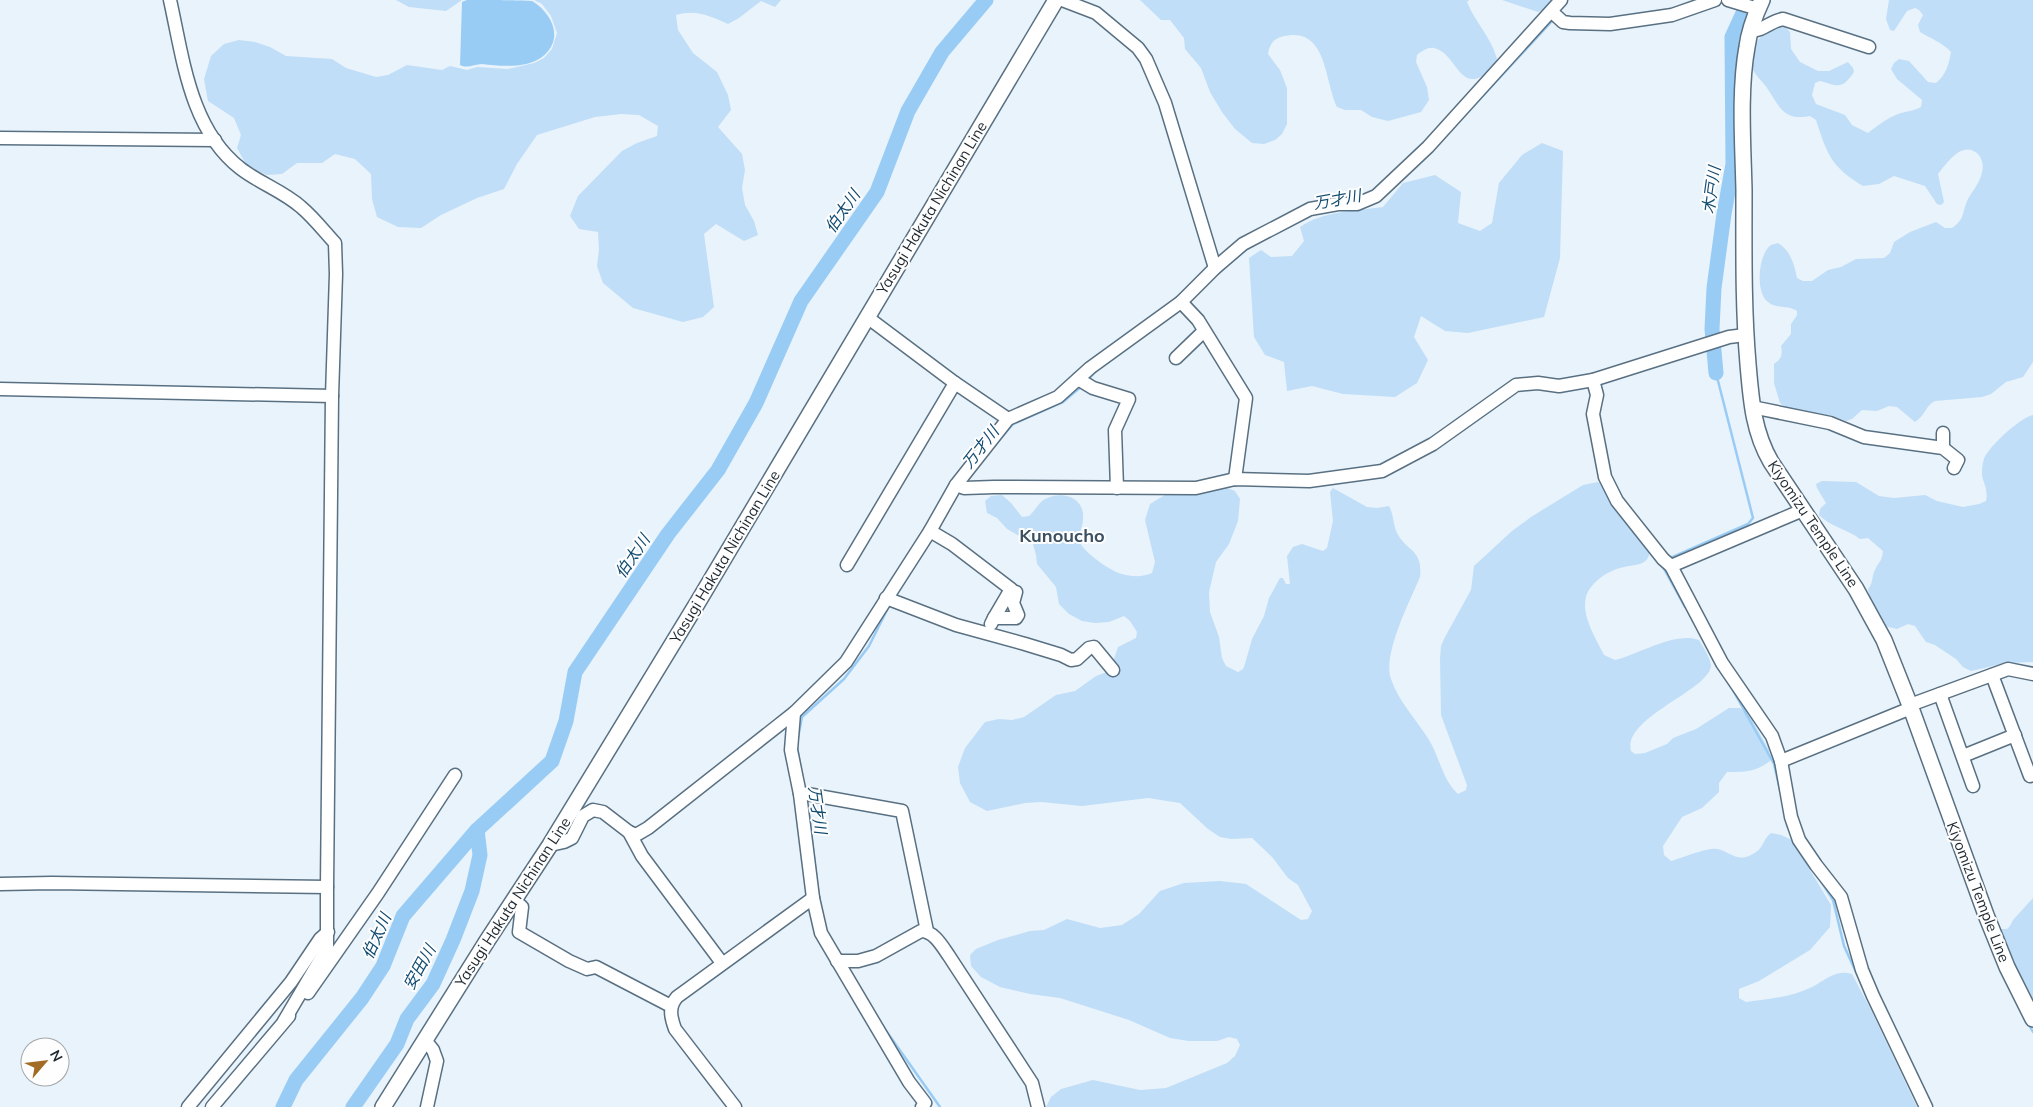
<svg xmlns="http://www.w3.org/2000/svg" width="2033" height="1107" font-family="Mulish,'Noto Sans JP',sans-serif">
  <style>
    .green { fill: #c0def7 }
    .water { fill: #99ccf5 }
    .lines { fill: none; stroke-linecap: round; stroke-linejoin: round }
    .stream { stroke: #99ccf5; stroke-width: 2.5 }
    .river { stroke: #99ccf5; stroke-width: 15 }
    .minor-casing { stroke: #597082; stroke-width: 15 }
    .major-casing { stroke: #597082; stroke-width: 18 }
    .minor { stroke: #fff; stroke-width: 12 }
    .major { stroke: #fff; stroke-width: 15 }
    .labels { text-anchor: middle; stroke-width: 4; stroke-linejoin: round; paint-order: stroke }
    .street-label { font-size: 15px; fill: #1e282f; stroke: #fefefe }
    .water-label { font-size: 16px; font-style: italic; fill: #124c72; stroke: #fefefe }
    .quarter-label { font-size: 18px; font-weight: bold; fill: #3b5062; stroke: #fefefe }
  </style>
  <rect width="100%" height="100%" fill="#e9f3fb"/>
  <g class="green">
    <polygon points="396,0 462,0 446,11 409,7"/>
    <path d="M534,0H781L775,7L761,1L739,18L728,24C710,16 696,9 676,15L678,30L693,53L717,72L728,95L731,110L718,127L742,154L745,170L742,188L745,205L754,221L758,235L744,241L716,224L704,234L714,307L703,317L683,322L633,308L603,283L597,266L599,250L598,232L579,229L570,216L578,196L622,151L637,143L657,136L658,126L639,115L621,114L595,117L537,135L517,164L504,189L477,198L441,215L421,228L398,227L377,217L372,199L371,174L355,159L335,154L322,163H297L282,174L267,175L247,166L237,148L241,135L234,118L208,101L204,79L211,56L224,44L239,40L255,42L270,47L286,56L332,59L346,68L376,77L388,75L407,65L442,70L450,66L467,70L477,67L508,69L534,63L544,58L552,49L557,33L551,16L542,4Z"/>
    <path d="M1140,0H1469L1467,2C1475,22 1490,36 1496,56C1498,61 1497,66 1492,69C1459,99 1458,53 1434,48C1428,47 1422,51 1417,55L1416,62L1427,87L1429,100L1421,112L1388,121L1372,117L1361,110H1345L1337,107C1324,79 1327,24 1281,37C1273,39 1269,46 1268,54L1280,70L1287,88V124L1282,134L1275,140L1264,144L1252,143L1235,129L1222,112L1210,92L1201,68L1185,49L1184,38L1170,20H1161Z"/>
    <polygon points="1502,0 1552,0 1547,8 1538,12"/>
    <path d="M1889,0H2033V362L2023,377L2006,382L1991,394L1982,397L1935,401C1925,406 1925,416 1915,422L1897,407L1889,406L1877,411L1862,410L1852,419L1846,421L1833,416L1789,410L1780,403L1774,383V364C1781,359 1783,355 1781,346L1791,334V324L1797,315V311C1788,305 1776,309 1768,302C1755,293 1758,254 1771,245C1773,244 1776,244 1778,243C1791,251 1794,264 1797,278L1803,281H1812L1828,270L1841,267L1856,259L1884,258L1890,253L1894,242L1910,232L1936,222L1945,228H1952C1966,218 1961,214 1968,199C1973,190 1980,183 1982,172C1984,167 1982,158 1978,154C1962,140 1947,163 1938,174L1944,202L1941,205L1937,204L1925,186L1894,176L1879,184L1863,186C1831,167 1827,154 1816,120L1810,116C1783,121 1780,107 1767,88C1763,82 1753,73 1751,66C1747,44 1764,32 1782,24L1790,32L1791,49L1800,62L1818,71H1829L1848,62L1853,68L1854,72C1842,90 1838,86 1820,81L1815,83L1812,95L1816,104L1845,115L1852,125L1868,133C1877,126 1887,118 1898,114C1907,111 1914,111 1921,107L1922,100L1897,79L1891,69L1894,63L1899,59L1909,61L1928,82L1936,83C1946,75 1949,64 1951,52C1943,43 1930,38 1920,32L1918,25L1923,15L1919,10L1915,8L1907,11L1894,31L1890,30L1886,19Z"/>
    <path d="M1542,143L1563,151L1560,258L1544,317L1468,333L1445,331L1421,316L1414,337L1428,360L1417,383L1395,397L1343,394L1312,386L1287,391L1284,362L1265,355L1254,337L1249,258L1261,250L1271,257L1292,256L1304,241L1300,227C1323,211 1355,211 1383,207L1403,183L1435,175L1461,192L1458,223L1480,231L1492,223L1499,183L1522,155Z"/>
    <path d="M2033,415V662L2006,663L1971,671L1963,667L1956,659L1935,645L1926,642L1915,626L1908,624L1897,629L1885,626L1870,599L1868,589C1874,582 1871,577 1875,570C1879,561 1882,562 1883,551L1868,538L1860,539C1847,529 1831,527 1819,515L1820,509L1826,503L1817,488L1816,484L1822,481L1856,482L1879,496L1894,498L1925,495L1937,501L1963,507L1979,504L1986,501C1989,487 1981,482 1982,470C1982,467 1983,462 1984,459C1988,447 2021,417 2033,415Z"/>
    <path d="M1598,482L1607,486L1650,547C1650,566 1638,564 1624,567C1609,570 1590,582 1586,597C1581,615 1596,639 1604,655L1615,660C1639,654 1676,631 1699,640C1703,647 1710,657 1711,665C1711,690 1622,717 1631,751L1635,754L1645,753L1667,744L1673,738L1696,729L1729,708H1740L1750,717L1769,750L1770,761C1756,772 1745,772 1727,772L1719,783V792L1702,808L1682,817L1663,846L1664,855L1671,861C1682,858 1708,847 1717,849C1728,851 1735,860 1746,857C1766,850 1760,842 1771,833L1781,835L1792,840L1831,905L1830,927L1810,950L1759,981L1739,989V998L1746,1002C1768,999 1792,997 1812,987C1826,980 1835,969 1852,974L1872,1012L1917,1107H1046L1051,1097L1061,1089L1093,1080L1140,1090L1166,1088L1227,1063L1235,1056L1240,1045L1237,1039L1229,1037L1217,1041H1189L1170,1038L1129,1020L1060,998L1030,994L1000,987L981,977L971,966L970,955L976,949L998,940L1030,931L1044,930L1067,919L1100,928L1122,925L1139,914L1160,891L1184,883L1220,881L1246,884L1301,920L1308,919L1312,911L1298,885L1288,878L1272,857L1252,838L1231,839L1220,837L1208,829L1180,803L1148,798L1082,806L1041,802L1025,803L987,811L970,802L960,783L958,767L965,748L985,722L999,719L1012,720L1024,717L1056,695L1075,691L1096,676L1107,672L1112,665L1118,647L1136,638L1137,632L1130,621L1124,616L1109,622L1095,623L1082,621L1069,614L1059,604L1056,587L1037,564L1036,555L1033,544L1007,529L997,518L987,513L985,501L991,496L1002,495L1011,503L1022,517L1029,516C1035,511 1039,502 1045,499C1062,490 1085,497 1083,519C1083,527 1078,533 1080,542C1083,552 1112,572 1122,574C1132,577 1143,577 1152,573L1155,562L1145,520L1150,504L1168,493L1225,487L1235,491L1240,499L1238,521L1229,544L1216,562L1209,592L1210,612L1219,637L1222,658L1226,666L1238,672L1243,669L1245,664L1252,639L1264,616L1269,598L1280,578H1283L1286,584H1290L1287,556L1293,547L1302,544L1323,551L1327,548L1333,521L1330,492L1333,488L1367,507L1377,508L1389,506C1394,515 1393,525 1397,533C1407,552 1423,549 1420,577C1410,601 1382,655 1391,679C1398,701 1417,720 1429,740C1440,758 1442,779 1458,794L1466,790L1467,785L1441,715L1440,658L1441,646L1445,637L1471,590L1474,566L1512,531L1531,517L1583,485Z"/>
    <polygon points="2033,898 2033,1009 1999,933 2001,929 2007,929 2010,926 2013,920"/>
  </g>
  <path class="water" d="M467,0C477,0 526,0 532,1C552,13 565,39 542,57C526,69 500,66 482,64C474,64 468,69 460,65L462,2Z"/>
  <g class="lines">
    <g class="stream">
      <polyline points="1454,127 1554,19"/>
      <polyline points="1265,239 1289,227"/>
      <polyline points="1217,274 1249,247"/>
      <polyline points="1088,380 1096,371"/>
      <polyline points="995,445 1013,424 1063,402 1082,386"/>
      <polyline points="1668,559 1748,524 1753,518 1716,373"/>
      <polyline points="1664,566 1663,567 1685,607"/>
      <polyline points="1729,683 1774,764 1780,790"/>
      <polyline points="798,738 802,717 844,679 869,646 889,606"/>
      <polyline points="797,746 801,770"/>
      <polyline points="808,807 819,899"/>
      <polyline points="1787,825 1792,836"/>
      <polyline points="1819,878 1833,900 1844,946 1856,972"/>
      <polyline points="882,1025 940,1107"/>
      <polyline points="2029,1025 2033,1032"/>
    </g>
    <g class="river">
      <polyline points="1716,373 1712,329 1714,288 1724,214 1733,164 1732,37 1743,13"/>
      <polyline points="283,1107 296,1080 362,998 383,966 403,916 477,830 552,761 566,721 575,672 668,534 718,470 756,403 801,301 877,192 908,111 942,52 986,0"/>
      <polyline points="353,1107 397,1044 407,1019 433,984 453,940 472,891 480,855 477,830"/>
    </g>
    <g class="minor-casing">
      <g id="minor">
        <path d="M170,0C183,58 190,129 240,168C259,183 283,191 301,207C313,217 324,231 335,243L336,274L332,396L327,887V948L284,1021"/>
        <polyline points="1062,0 1096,13 1138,48 1146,59 1165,103 1215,268"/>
        <polyline points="1728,0 1758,9"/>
        <polyline points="1552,12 1563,22 1570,23 1610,24 1672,15 1715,0"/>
        <path d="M1750,30C1763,32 1770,21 1783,19L1869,47"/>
        <polyline points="0,138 215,140"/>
        <polyline points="1181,302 1198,320 1246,398 1235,479"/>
        <polyline points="867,317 955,383 1008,419"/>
        <polyline points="1176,358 1204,331"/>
        <polyline points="1078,379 1093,388 1129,399 1115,430 1117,488"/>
        <polyline points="1593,380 1597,395 1593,414 1605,477 1617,501 1663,559 1671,566 1722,663 1772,736 1781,761 1791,817 1799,840 1816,865 1841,897 1862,970 1873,996 1926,1107"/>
        <polyline points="0,389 332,396"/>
        <polyline points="1752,407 1830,423 1864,437 1943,448 1958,460 1954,468"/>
        <polyline points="1943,433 1943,448"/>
        <polyline points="956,485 964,488 994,487 1196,488 1235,479 1309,481 1382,471 1433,444 1516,385 1538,383 1559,386 1593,380 1729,337 1745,335"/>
        <polyline points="930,531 952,544 1011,589 994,618"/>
        <polyline points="847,565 955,383"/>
        <polyline points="1671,566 1803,510"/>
        <polyline points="886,598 956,625 1025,644 1061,655 1071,660 1077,659 1089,648 1094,647 1113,670"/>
        <polyline points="991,624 994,618 1016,618 1018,615 1013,603 1016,592"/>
        <polyline points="1992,675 2030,776"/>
        <polyline points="1940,694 1973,786"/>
        <polyline points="1910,705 2008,669 2033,674"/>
        <polyline points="794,713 791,750 800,794 813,898 821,933 909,1082 925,1103 922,1107"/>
        <polyline points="1963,756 2015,735"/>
        <polyline points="1781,761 1911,708"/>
        <polyline points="800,794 807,794 902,811 927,931"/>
        <polyline points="629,832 636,835 648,828 794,713 846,662 930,531 956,485 1008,419 1058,397 1090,368 1181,302 1215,268 1243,244 1310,209 1338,204 1357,204 1376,196 1428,147 1561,0"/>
        <polyline points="550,845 564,842 572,838 583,816 593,810 603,812 629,832 642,856 722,963"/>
        <polyline points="0,884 52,883 327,887"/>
        <polyline points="514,900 522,907 519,932 569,961 587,969 596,967 667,1004 672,1004"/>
        <path d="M837,961H858L876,956L921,931C934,931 942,946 949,956L1032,1083L1038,1107"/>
        <polyline points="308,993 378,893 455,775"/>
        <polyline points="425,1040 433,1050 437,1061 427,1107"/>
        <polyline points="188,1107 291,982 320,939 328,932"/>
        <polyline points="212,1107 289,1016"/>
        <path d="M735,1107L675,1029C671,1018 668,1007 677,997L813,898"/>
      </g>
    </g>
    <g class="major-casing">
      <g id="major">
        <path d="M1762,0C1755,15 1749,31 1747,47C1739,90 1743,146 1744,190C1744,248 1743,306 1748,364C1751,399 1753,431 1771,462L1856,589L1884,640L1911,708L1986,915L2007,967L2033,1019"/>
        <polyline points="383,1107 487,941 550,845 698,602 1056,0"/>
      </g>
    </g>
    <use href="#minor" class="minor"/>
    <use href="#major" class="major"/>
  </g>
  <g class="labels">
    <g class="street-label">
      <text transform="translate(932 208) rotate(-59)" y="5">Yasugi Hakuta Nichinan Line</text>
      <text transform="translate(1813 524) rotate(56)" y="5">Kiyomizu Temple Line</text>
      <text transform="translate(725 557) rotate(-59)" y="5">Yasugi Hakuta Nichinan Line</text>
      <text transform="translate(1978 892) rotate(69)" y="5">Kiyomizu Temple Line</text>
      <text transform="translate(513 902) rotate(-57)" y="5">Yasugi Hakuta Nichinan Line</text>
    </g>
    <g class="water-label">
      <text transform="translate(1711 190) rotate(-82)" y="6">木戸川</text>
      <text transform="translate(1337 199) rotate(-10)" y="6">万才川</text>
      <text transform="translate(842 211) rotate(-55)" y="6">伯太川</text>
      <text transform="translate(980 447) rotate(-52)" y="6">万才川</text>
      <text transform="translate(632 556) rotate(-56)" y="6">伯太川</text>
      <text transform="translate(818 810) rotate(82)" y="6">万才川</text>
      <text transform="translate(376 936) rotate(-66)" y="6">伯太川</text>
      <text transform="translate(419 967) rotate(-61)" y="6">安田川</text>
    </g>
    <g class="quarter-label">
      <text x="1062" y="542">Kunoucho</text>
    </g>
  </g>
  <g transform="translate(45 1062) rotate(62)"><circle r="24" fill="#fefefe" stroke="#a4a8ab"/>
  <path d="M0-4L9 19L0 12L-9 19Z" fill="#a26c26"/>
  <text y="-8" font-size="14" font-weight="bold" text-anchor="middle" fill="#1e282f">N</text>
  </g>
</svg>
